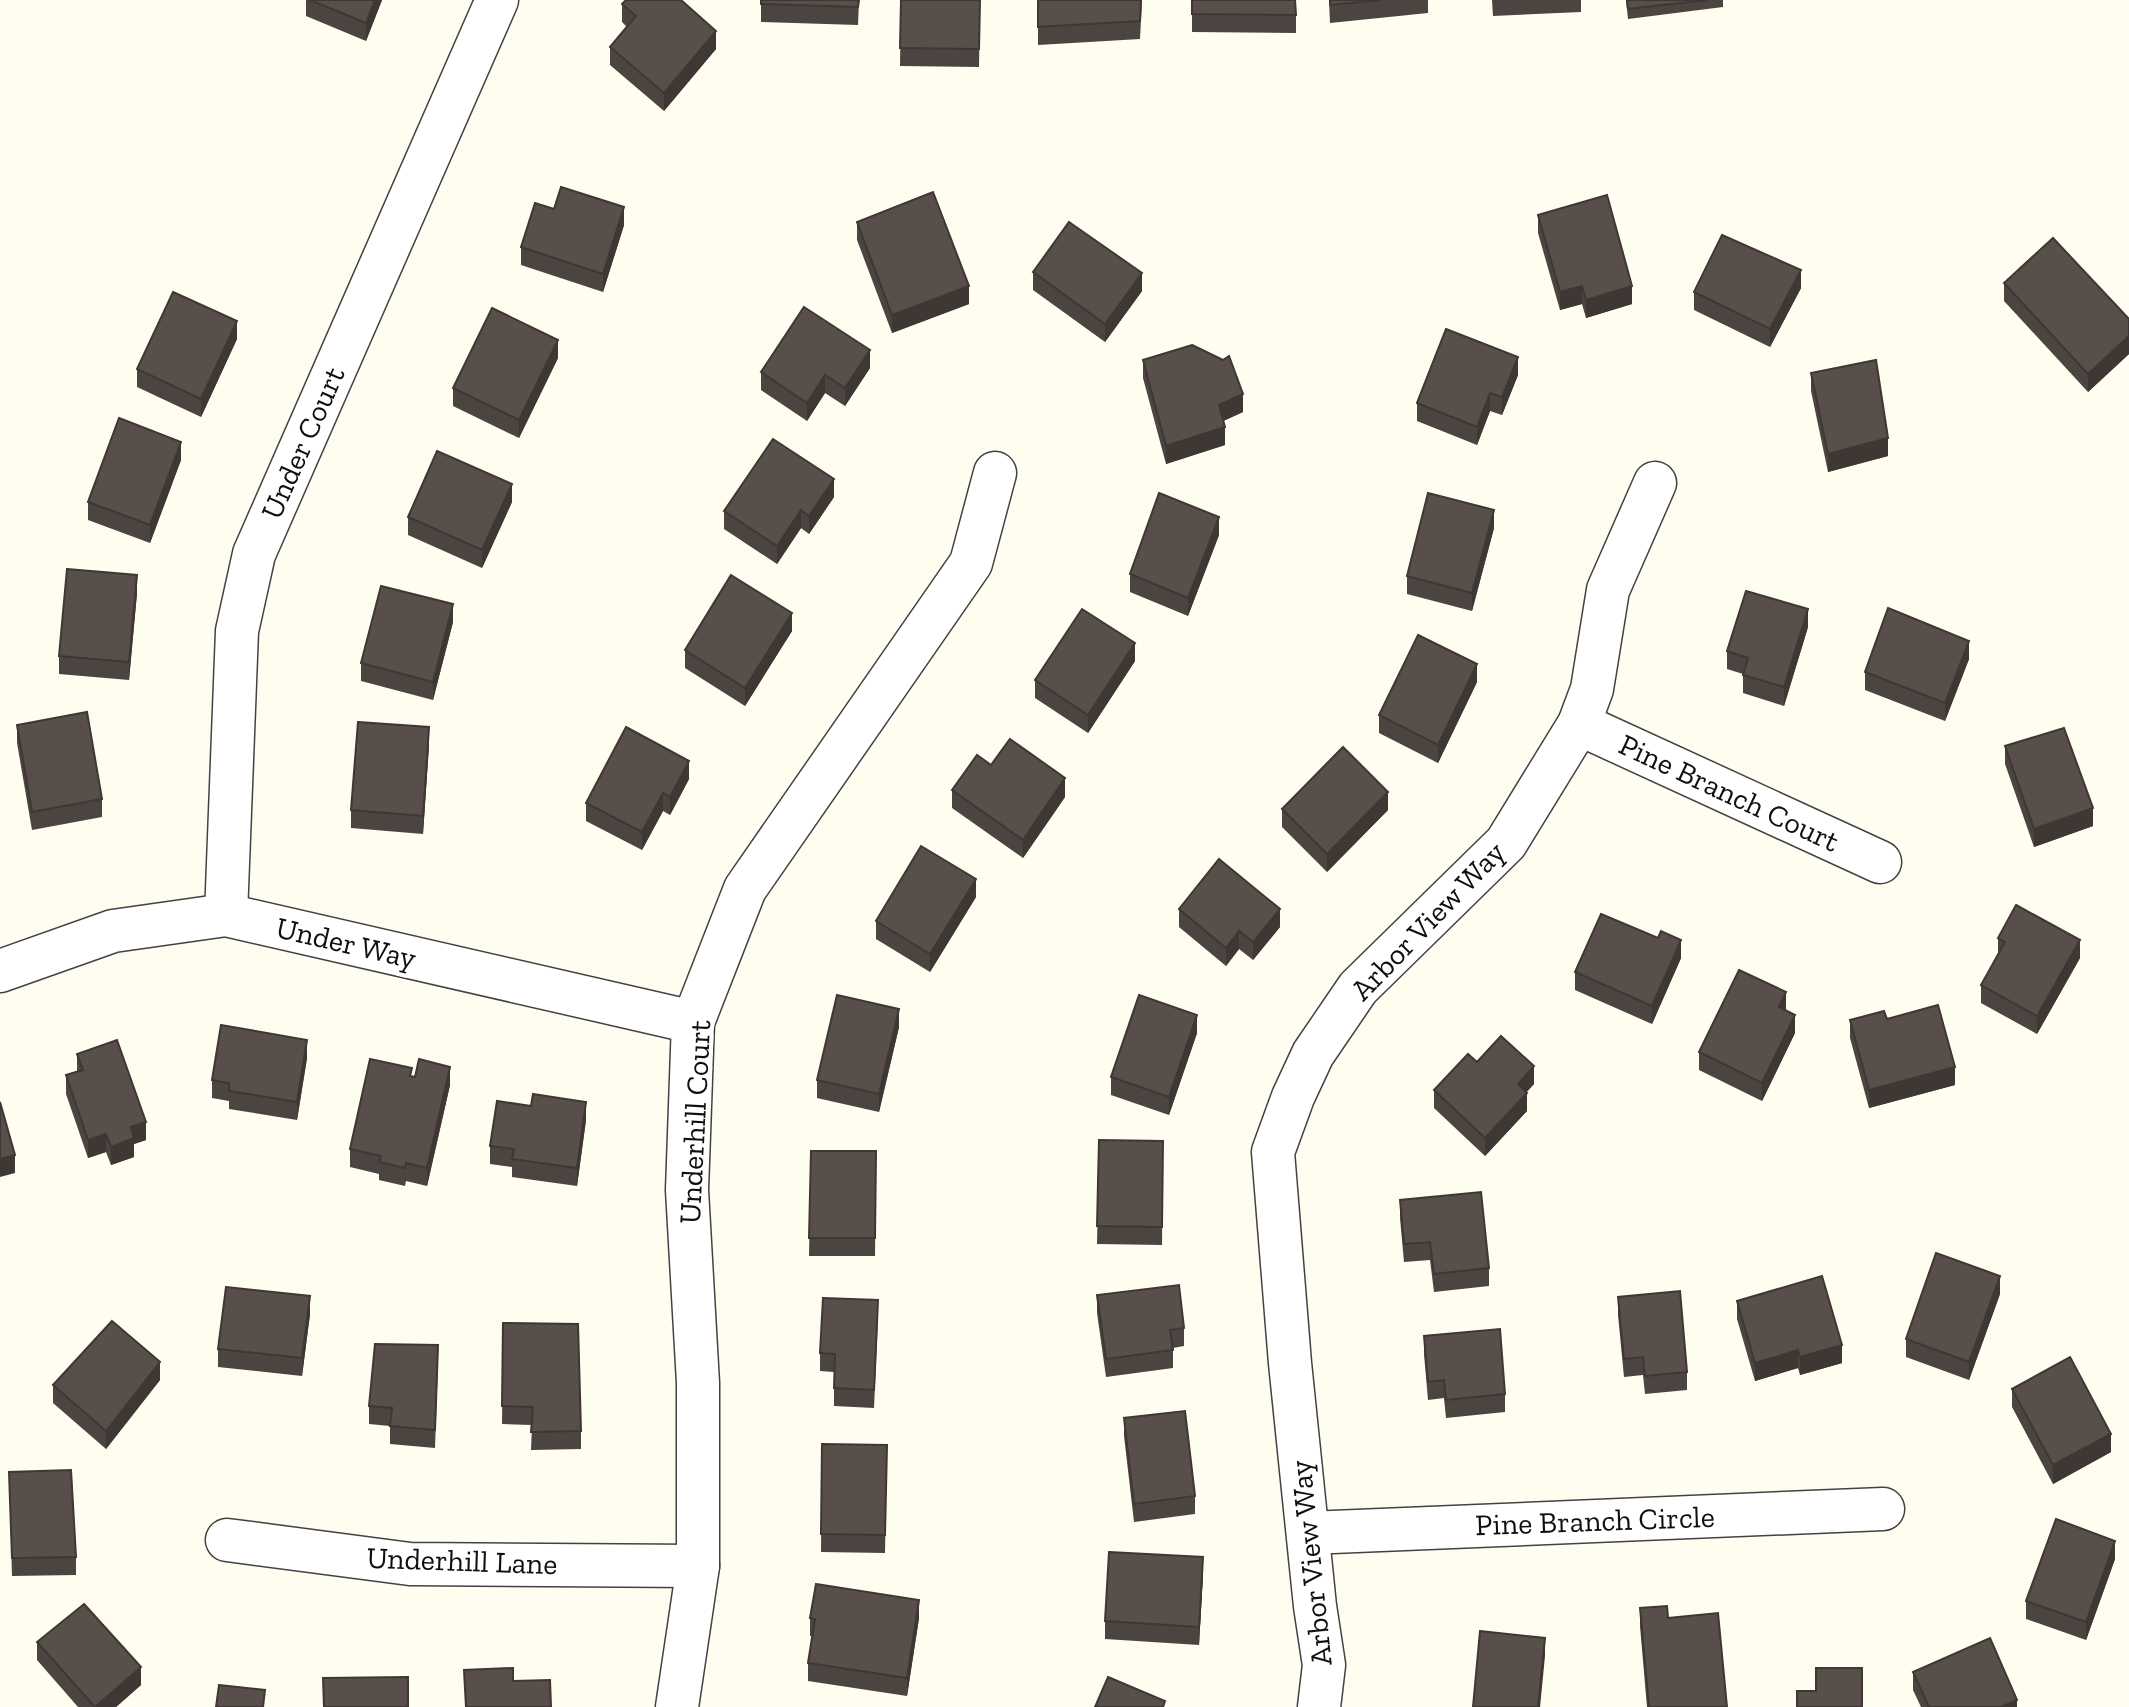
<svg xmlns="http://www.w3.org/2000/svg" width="2129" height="1707" font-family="'Zilla Slab',serif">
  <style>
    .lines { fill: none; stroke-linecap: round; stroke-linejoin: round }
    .minor-casing { stroke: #424242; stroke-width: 45 }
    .minor { stroke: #fff; stroke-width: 42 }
    .wall { fill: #4c4440 }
    .shaded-wall { fill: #3e3734 }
    .building { fill: #584f4a; stroke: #3e3734; stroke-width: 2 }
    .labels { text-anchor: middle; stroke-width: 8; stroke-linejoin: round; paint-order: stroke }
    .street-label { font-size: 30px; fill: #0f0f0f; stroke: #fff }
  </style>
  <rect width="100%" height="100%" fill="#fffcf0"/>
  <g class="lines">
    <g class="minor-casing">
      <g id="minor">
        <polyline points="1579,724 1880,862"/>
        <polyline points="226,915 237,631 254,554 497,0"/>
        <polyline points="0,971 113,931 226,915 693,1022"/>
        <polyline points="1308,1533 1883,1509"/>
        <polyline points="227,1540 410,1564 698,1566"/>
        <polyline points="677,1707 698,1566 698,1383 687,1190 693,1022 745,889 971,563 995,473"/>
        <polyline points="1319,1707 1324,1665 1315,1606 1290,1363 1273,1152 1293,1097 1313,1054 1358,988 1506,843 1579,724 1592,689 1608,590 1655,483"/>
      </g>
    </g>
    <use href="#minor" class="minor"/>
  </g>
  <g class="wall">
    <polygon points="306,0 382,0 366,41 306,16"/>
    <polygon points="761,0 859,0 858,25 761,22"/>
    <polygon points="901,0 980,0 979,67 900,66"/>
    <polygon points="1038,0 1142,0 1140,39 1038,45"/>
    <polygon points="1192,0 1296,15 1296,33 1192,32"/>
    <polygon points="1329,0 1428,0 1428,13 1330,23"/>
    <polygon points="1492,0 1581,0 1581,12 1493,16"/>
    <polygon points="1626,0 1723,0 1723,7 1628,19"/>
    <polygon points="622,4 716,49 664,111 610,65 610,47 627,27 622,22"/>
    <polygon points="554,209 624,225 603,292 521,265 521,247"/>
    <polygon points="1538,215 1632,304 1586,318 1582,304 1560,310 1538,233"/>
    <polygon points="857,222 969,304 892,333 857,240"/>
    <polygon points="1033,272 1142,291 1105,342 1033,290"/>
    <polygon points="2004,283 2129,336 2129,354 2088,392 2004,301"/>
    <polygon points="1801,288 1770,347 1694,310 1694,292"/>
    <polygon points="237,339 201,417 137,387 137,369"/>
    <polygon points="558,358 519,438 453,406 453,388"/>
    <polygon points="1143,360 1243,412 1223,421 1225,445 1166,464 1143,378"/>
    <polygon points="870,368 845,406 825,393 807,421 761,390 761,372"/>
    <polygon points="1811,373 1888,456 1828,472 1811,391"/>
    <polygon points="1518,375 1502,415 1490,411 1477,445 1417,421 1417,403"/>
    <polygon points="181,460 150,543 88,520 88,502"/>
    <polygon points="834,497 809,534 801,528 777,564 724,529 724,511"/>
    <polygon points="512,502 482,568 408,535 408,517"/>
    <polygon points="1494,528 1472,611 1407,594 1407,576"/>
    <polygon points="1219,535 1188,616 1130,592 1130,574"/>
    <polygon points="137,593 129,680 59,674 59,656"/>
    <polygon points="453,622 433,700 361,681 361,663"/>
    <polygon points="1808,627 1784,706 1743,693 1743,674 1727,669 1727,651"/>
    <polygon points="792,631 745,706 685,668 685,650"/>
    <polygon points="1969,659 1945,721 1865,690 1865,672"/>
    <polygon points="1135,661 1088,733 1035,698 1035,680"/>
    <polygon points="1477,682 1438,763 1379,733 1379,715"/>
    <polygon points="17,725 102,799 102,817 32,830 17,743"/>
    <polygon points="429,745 423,834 351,828 351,810"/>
    <polygon points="2005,746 2093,826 2034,847 2005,764"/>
    <polygon points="991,765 1065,797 1023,858 952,808 952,790"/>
    <polygon points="689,779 670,815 663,811 642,850 586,821 586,803"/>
    <polygon points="1282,809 1388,810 1327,872 1282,827"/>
    <polygon points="976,897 930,972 876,939 876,921"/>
    <polygon points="1179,909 1280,927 1253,960 1239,949 1226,966 1179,927"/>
    <polygon points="1998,938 2080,958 2037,1034 1981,1003 1981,985 1998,955"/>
    <polygon points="1681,958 1652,1024 1575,990 1575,972"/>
    <polygon points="1786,1010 1795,1033 1762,1101 1699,1070 1699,1052"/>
    <polygon points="1887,1019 1955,1085 1869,1108 1850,1038 1850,1020"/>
    <polygon points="899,1027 879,1112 817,1098 817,1080"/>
    <polygon points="1197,1033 1169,1115 1111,1095 1111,1077"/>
    <polygon points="77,1054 146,1140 134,1144 134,1157 111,1165 106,1152 88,1158 66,1094 66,1075 77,1071"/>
    <polygon points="307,1058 297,1120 229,1109 229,1101 212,1098 212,1080"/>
    <polygon points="1477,1062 1534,1084 1526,1092 1527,1111 1485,1156 1434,1108 1434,1090"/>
    <polygon points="412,1076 450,1085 427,1186 406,1181 405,1186 379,1180 379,1174 350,1167 350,1149"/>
    <polygon points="586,1120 577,1186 512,1177 512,1167 490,1164 490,1146"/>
    <polygon points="1099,1140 1163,1141 1162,1245 1097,1244"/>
    <polygon points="811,1151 876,1151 875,1256 809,1256"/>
    <polygon points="1400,1200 1489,1268 1489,1286 1434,1292 1430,1260 1404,1262 1400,1218"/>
    <polygon points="2000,1294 1969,1380 1906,1357 1906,1339"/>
    <polygon points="1097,1295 1184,1328 1184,1346 1173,1348 1173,1368 1106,1377 1097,1313"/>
    <polygon points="1618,1297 1687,1372 1687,1390 1645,1394 1643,1375 1624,1377 1618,1315"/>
    <polygon points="1737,1301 1842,1363 1800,1375 1798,1368 1755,1381 1737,1319"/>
    <polygon points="310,1314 302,1376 218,1367 218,1349"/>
    <polygon points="878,1318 874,1408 834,1406 834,1372 820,1371 820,1353"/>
    <polygon points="503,1323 581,1431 581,1449 531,1450 532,1425 502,1424"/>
    <polygon points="1424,1336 1505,1394 1505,1412 1446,1418 1444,1398 1428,1400 1424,1354"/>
    <polygon points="438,1363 435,1448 390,1444 390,1426 369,1424 369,1406"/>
    <polygon points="160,1380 106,1449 53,1403 53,1385"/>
    <polygon points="2012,1389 2111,1452 2053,1484 2012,1407"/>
    <polygon points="1124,1418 1195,1496 1195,1514 1134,1522 1124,1436"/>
    <polygon points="822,1444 887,1445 885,1553 821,1552"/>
    <polygon points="9,1472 76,1557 76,1575 12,1576"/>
    <polygon points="2115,1559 2086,1640 2026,1619 2026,1601"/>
    <polygon points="1203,1575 1199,1645 1105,1639 1105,1621"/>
    <polygon points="1640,1608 1668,1618 1727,1707 1647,1707 1640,1626"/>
    <polygon points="810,1618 919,1618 907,1696 808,1681 808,1663 812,1636 810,1636"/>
    <polygon points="37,1642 141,1685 116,1707 78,1707 37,1660"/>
    <polygon points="1913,1672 2017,1707 1921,1707 1913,1690"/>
  </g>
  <g class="shaded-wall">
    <polygon points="375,0 382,0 366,41 366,23"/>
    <polygon points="716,31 716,49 664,111 664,93"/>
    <polygon points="624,207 624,225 603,292 603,274"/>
    <polygon points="1801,270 1801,288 1770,347 1770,329"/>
    <polygon points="1142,273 1142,291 1105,342 1105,324"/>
    <polygon points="969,286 969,304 892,333 892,315"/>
    <polygon points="1582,286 1582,304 1560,310 1560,292"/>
    <polygon points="1632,286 1632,304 1586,318 1586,300"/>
    <polygon points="237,321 237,339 201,417 201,399"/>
    <polygon points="2129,336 2129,354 2088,392 2088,374"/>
    <polygon points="558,340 558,358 519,438 519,420"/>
    <polygon points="870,350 870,368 845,406 845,388"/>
    <polygon points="1518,357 1518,375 1502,415 1502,397"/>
    <polygon points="825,375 825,393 807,421 807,403"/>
    <polygon points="1490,393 1490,411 1477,445 1477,427"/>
    <polygon points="1243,394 1243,412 1219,423 1219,405"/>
    <polygon points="1225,427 1225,445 1166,464 1166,446"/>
    <polygon points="1888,438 1888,456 1828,472 1828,454"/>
    <polygon points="181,442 181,460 150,543 150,525"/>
    <polygon points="834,479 834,497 809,534 809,516"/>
    <polygon points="512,484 512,502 482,568 482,550"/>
    <polygon points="801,510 801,528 777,564 777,546"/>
    <polygon points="1494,510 1494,528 1472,611 1472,593"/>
    <polygon points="1219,517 1219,535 1188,616 1188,598"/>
    <polygon points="137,575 137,593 129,680 129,662"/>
    <polygon points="453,604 453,622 433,700 433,682"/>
    <polygon points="1808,609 1808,627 1784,706 1784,687"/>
    <polygon points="792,613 792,631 745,706 745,688"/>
    <polygon points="1969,641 1969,659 1945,721 1945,703"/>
    <polygon points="1135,643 1135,661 1088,733 1088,715"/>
    <polygon points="1477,664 1477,682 1438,763 1438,745"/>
    <polygon points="429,727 429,745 423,834 423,816"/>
    <polygon points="689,761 689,779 670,815 670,797"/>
    <polygon points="1065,778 1065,797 1023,858 1023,840"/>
    <polygon points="1388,792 1388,810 1327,872 1327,854"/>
    <polygon points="663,793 663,811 642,850 642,832"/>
    <polygon points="2093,808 2093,826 2034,847 2034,829"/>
    <polygon points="976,879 976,897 930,972 930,954"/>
    <polygon points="1280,909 1280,927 1253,960 1253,942"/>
    <polygon points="1239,931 1239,949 1226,966 1226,948"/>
    <polygon points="1681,940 1681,958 1652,1024 1652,1006"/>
    <polygon points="2080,940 2080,958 2037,1034 2037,1016"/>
    <polygon points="1786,992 1786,1010 1779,1007"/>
    <polygon points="899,1009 899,1027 879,1112 879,1094"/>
    <polygon points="1197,1015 1197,1033 1169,1115 1169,1097"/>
    <polygon points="1795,1015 1795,1033 1762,1101 1762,1083"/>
    <polygon points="307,1040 307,1058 297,1120 297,1102"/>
    <polygon points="1534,1066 1534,1084 1518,1102 1518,1084"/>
    <polygon points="450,1067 450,1085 427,1186 427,1168"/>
    <polygon points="1955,1067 1955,1085 1869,1108 1869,1090"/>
    <polygon points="1527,1093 1527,1111 1485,1156 1485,1138"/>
    <polygon points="586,1102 586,1120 577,1186 577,1168"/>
    <polygon points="146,1122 146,1140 134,1144 134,1157 111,1165 111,1147 131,1127"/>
    <polygon points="106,1134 106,1152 88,1158 88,1140"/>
    <polygon points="15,1155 15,1173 0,1177 0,1159"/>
    <polygon points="2000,1276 2000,1294 1969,1380 1969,1362"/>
    <polygon points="310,1296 310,1314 302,1376 302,1358"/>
    <polygon points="1842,1345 1842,1363 1800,1375 1800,1357"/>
    <polygon points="1798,1350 1798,1368 1755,1381 1755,1363"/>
    <polygon points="160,1362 160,1380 106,1449 106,1431"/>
    <polygon points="2111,1434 2111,1452 2053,1484 2053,1465"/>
    <polygon points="2115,1541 2115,1559 2086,1640 2086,1622"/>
    <polygon points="1203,1557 1203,1575 1199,1645 1199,1627"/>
    <polygon points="919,1600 919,1618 907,1696 907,1678"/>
    <polygon points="1545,1638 1545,1656 1540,1707 1538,1707"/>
    <polygon points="141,1667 141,1685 116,1707 95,1707"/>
    <polygon points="2017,1700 2017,1707 2001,1707"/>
  </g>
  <g class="building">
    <polygon points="310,0 375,0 366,23"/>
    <polygon points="626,0 681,0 716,31 664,93 610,47 636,16 622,4"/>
    <polygon points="761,0 859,0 858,7 761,4"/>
    <polygon points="901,0 980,0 979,49 900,48"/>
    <polygon points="1038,0 1141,0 1140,21 1038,27"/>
    <polygon points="1192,0 1295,0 1296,15 1192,14"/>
    <polygon points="1330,0 1380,0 1330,5"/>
    <polygon points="1627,0 1707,0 1628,9"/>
    <polygon points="561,187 624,207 603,274 521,247 535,203 554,209"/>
    <polygon points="933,192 969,286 892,315 857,222"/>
    <polygon points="1607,195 1632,286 1586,300 1582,286 1560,292 1538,215"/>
    <polygon points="1069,222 1142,273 1105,324 1033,272"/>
    <polygon points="1722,235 1801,270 1770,329 1694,292"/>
    <polygon points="2053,238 2129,319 2129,336 2088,374 2004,283"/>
    <polygon points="173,292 237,321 201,399 137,369"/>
    <polygon points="804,307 870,350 845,388 825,375 807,403 761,372"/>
    <polygon points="492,308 558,340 519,420 453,388"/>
    <polygon points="1446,329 1518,357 1502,397 1490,393 1477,427 1417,403"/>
    <polygon points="1192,345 1223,360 1229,356 1243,394 1219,405 1225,427 1166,446 1143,360"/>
    <polygon points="1876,360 1888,438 1828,454 1811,373"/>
    <polygon points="119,418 181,442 150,525 88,502"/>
    <polygon points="773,439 834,479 809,516 801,510 777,546 724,511"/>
    <polygon points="437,451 512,484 482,550 408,517"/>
    <polygon points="1159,493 1219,517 1188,598 1130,574"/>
    <polygon points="1428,493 1494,510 1472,593 1407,576"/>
    <polygon points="67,569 137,575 129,662 59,656"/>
    <polygon points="731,575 792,613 745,688 685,650"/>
    <polygon points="381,586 453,604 433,682 361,663"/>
    <polygon points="1746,591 1808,609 1784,687 1743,675 1748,658 1727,651"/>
    <polygon points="1888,608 1969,641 1945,703 1865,672"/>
    <polygon points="1082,609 1135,643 1088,715 1035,680"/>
    <polygon points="1418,635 1477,664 1438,745 1379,715"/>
    <polygon points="87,712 102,799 32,812 17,725"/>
    <polygon points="358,722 429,727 423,816 351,810"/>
    <polygon points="626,727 689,761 670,797 663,793 642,832 586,803"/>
    <polygon points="2064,728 2093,808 2034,829 2005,746"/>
    <polygon points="1010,739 1065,778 1023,840 952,790 977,755 991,765"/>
    <polygon points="1343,747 1388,792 1327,854 1282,809"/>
    <polygon points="921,846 976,879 930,954 876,921"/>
    <polygon points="1219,859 1280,909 1253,942 1239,931 1226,948 1179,909"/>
    <polygon points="2016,905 2080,940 2037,1016 1981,985 2005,942 1998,938"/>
    <polygon points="1601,914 1658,938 1661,931 1681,940 1652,1006 1575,972"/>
    <polygon points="1739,970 1786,992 1779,1007 1795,1015 1762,1083 1699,1052"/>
    <polygon points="837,995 899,1009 879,1094 817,1080"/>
    <polygon points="1139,995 1197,1015 1169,1097 1111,1077"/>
    <polygon points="1938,1005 1955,1067 1869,1090 1850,1020 1884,1011 1887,1019"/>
    <polygon points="221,1025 307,1040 297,1102 229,1091 229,1083 212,1080"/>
    <polygon points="1501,1036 1534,1066 1518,1084 1527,1093 1485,1138 1434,1090 1468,1054 1477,1062"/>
    <polygon points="117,1040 146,1122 131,1127 134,1138 111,1147 106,1134 88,1140 66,1075 83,1070 77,1054"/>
    <polygon points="370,1059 412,1068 410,1076 415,1077 419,1059 450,1067 427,1168 406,1163 405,1168 379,1162 381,1156 350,1149"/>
    <polygon points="533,1094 586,1102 577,1168 512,1159 514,1149 490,1146 497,1101 531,1106"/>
    <polygon points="0,1102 15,1155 0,1159"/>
    <polygon points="1099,1140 1163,1141 1162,1227 1097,1226"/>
    <polygon points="811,1151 876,1151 875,1238 809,1238"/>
    <polygon points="1481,1192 1489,1268 1434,1274 1430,1242 1404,1244 1400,1200"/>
    <polygon points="1936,1253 2000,1276 1969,1362 1906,1339"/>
    <polygon points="1822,1276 1842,1345 1800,1357 1798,1350 1755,1363 1737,1301"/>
    <polygon points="1179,1285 1184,1328 1170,1330 1173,1350 1106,1359 1097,1295"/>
    <polygon points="226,1287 310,1296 302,1358 218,1349"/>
    <polygon points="1680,1291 1687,1372 1645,1376 1643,1357 1624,1359 1618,1297"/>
    <polygon points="823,1298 878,1300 874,1390 834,1388 835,1354 820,1353"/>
    <polygon points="112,1321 160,1362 106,1431 53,1385"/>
    <polygon points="503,1323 578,1324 581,1431 531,1432 533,1407 502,1406"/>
    <polygon points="1500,1329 1505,1394 1446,1400 1444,1380 1428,1382 1424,1336"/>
    <polygon points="375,1344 438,1345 435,1430 390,1426 392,1408 369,1406"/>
    <polygon points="2070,1357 2111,1434 2053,1465 2012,1389"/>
    <polygon points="1185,1411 1195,1496 1134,1504 1124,1418"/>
    <polygon points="822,1444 887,1445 885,1535 821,1534"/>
    <polygon points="71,1470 76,1557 12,1558 9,1472"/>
    <polygon points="2056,1519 2115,1541 2086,1622 2026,1601"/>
    <polygon points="1109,1552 1203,1557 1199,1627 1105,1621"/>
    <polygon points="816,1584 919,1600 907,1678 808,1663 815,1619 810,1618"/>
    <polygon points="84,1604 141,1667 95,1707 37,1642"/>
    <polygon points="1667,1606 1668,1618 1718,1613 1727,1707 1649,1707 1640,1608"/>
    <polygon points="1480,1631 1545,1638 1538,1707 1473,1707"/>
    <polygon points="1990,1638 2017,1700 2001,1707 1929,1707 1913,1672"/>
    <polygon points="513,1668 513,1681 550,1680 551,1707 466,1707 464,1670"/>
    <polygon points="1816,1668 1862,1668 1862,1707 1797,1707 1797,1691 1816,1691"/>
    <polygon points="408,1677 408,1707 324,1707 323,1678"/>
    <polygon points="1108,1677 1165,1701 1163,1707 1095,1707"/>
    <polygon points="219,1685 265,1690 263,1707 216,1707"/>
  </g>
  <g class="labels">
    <g class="street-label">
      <text transform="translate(303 443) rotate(-66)" y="10">Under Court</text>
      <text transform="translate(1729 793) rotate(25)" y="10">Pine Branch Court</text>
      <text transform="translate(1428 921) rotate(-46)" y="10">Arbor View Way</text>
      <text transform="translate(346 943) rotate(13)" y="10">Under Way</text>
      <text transform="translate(695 1122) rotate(-87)" y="10">Underhill Court</text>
      <text transform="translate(1595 1521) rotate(-2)" y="10">Pine Branch Circle</text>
      <text transform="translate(462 1561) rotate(2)" y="10">Underhill Lane</text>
      <text transform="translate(1311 1563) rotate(-96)" y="10">Arbor View Way</text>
    </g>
  </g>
</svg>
